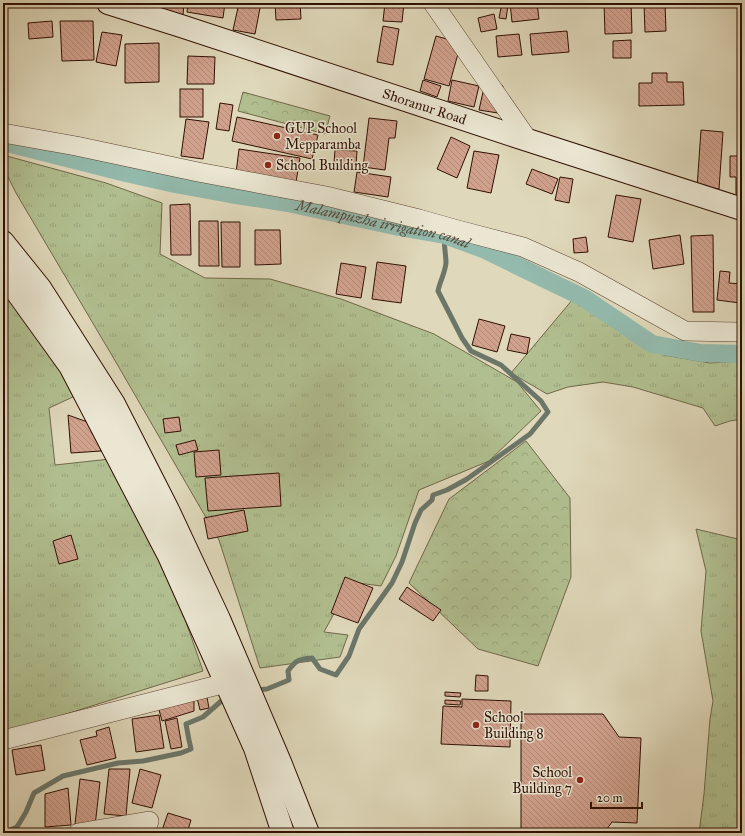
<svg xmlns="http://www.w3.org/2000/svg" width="745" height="836" font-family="'IM FELL Great Primer',serif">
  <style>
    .grass { fill: url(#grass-tufts); stroke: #706749 }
    .park { fill: url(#park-crowns); stroke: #706749 }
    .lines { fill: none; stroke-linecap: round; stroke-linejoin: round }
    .stream { stroke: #6b7669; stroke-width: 5 }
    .canal { stroke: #93baad; stroke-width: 18 }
    .building { fill: url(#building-back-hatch); stroke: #300f02 }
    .minor-casing { stroke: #5c4130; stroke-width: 20 }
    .secondary-casing { stroke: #300f02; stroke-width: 24 }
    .minor { stroke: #eae6d2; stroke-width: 19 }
    .secondary { stroke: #eae6d2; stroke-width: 22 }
    .poi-dot { fill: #8f2418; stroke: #eae6d2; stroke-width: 1.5 }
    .labels { text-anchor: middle; stroke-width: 3; stroke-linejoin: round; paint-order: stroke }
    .street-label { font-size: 14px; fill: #300f02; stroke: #eae6d2 }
    .poi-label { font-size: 14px; fill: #300f02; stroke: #eae6d2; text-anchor: start }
    .water-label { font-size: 15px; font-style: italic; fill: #534b3e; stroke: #eae6d2 }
  </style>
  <defs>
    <pattern id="grass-tufts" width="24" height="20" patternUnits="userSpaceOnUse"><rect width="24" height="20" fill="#b1bf90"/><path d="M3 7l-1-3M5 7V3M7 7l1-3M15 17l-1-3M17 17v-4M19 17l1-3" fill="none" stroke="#99a37b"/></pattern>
    <pattern id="park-crowns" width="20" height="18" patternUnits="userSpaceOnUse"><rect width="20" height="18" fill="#b1bf90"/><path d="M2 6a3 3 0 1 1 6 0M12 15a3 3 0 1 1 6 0" fill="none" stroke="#99a37b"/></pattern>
    <pattern id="building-back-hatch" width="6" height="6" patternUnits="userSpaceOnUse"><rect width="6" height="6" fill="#d0a18d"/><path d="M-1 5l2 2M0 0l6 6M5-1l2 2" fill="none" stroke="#b38978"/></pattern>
  </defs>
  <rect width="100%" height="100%" fill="#dfd8ba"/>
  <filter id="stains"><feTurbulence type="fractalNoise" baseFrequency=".005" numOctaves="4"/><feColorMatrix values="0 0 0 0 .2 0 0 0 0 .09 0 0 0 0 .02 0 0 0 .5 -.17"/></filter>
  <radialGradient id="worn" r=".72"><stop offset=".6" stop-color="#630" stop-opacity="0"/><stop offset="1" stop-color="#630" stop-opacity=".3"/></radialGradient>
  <g class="grass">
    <polygon points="3,155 106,183 162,203 160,254 205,278 270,279 341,299 434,334 517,382 541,411 489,461 419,490 396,556 381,586 351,582 324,632 348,635 340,657 260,668 219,540 117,364 16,193 3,167"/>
    <polygon points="3,288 30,320 75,396 49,408 55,465 110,459 168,570 203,671 9,732 3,746"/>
    <polygon points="573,299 627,333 664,355 710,363 742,361 742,419 730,421 715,426 703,408 633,387 603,382 568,387 547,394 511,373"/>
    <polygon points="696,529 742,540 742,833 699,833 704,794 710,719 713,701 701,631 706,571"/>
  </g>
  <g class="park">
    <polygon points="243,92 330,116 325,134 238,111"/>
    <polygon points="526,441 570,498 571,577 538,666 478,649 409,583 449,499"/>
  </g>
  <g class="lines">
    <g class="stream">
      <path d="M255,690L267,689L289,680L288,671C296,660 299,659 312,658L320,669L336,675L349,656L359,629L392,583L402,562L415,523L421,510L432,500L433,495L447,490L467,479L530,434L548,412L541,401L501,365L471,351L462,338L438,291C440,281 445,273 446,263C446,253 443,244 445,235"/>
      <polyline points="3,833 17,827 26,812 34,793 63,776 118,763 143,761 181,753 191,749 189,740 186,724 203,717 227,696"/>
    </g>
    <path class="canal" id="s1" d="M3,142L126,173L175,184L230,194L288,203L399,227L445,235L483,249L584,298L652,344L701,353L742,354"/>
  </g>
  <g class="building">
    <polygon points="154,3 184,3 183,15 153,11"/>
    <polygon points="188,3 225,3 223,18 187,12"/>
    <polygon points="239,3 261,3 255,34 233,30"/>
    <polygon points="275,3 300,3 301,19 276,20"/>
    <polygon points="385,3 404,3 402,22 383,21"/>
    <polygon points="502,3 508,5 506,19 499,18"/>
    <polygon points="510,3 537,3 539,19 512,22"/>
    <polygon points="604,3 631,3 632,33 605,34"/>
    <polygon points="644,3 665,3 666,31 645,32"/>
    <polygon points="494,14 497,29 481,32 478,18"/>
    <polygon points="52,21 53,37 29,39 28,23"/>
    <polygon points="60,21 93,21 94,60 62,61"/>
    <polygon points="383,26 399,29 393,65 377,62"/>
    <polygon points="567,31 569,52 532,55 530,34"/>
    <polygon points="102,32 122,35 116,66 96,62"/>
    <polygon points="519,34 522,55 498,57 496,36"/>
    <polygon points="436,36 461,43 449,86 424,79"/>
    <polygon points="631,40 631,58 613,58 613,41"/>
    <polygon points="159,43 159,82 125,83 125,44"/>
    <polygon points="188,56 215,57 214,84 187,84"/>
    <polygon points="652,73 667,73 667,82 683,82 684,105 639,106 639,83 652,83"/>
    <polygon points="423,80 441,86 437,97 420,91"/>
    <polygon points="452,80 479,86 474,107 448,101"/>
    <polygon points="485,83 503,86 498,113 479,110"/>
    <rect x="180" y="89" width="23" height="28"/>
    <polygon points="220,103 233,105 229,131 216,129"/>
    <polygon points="237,117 318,135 312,159 232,141"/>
    <polygon points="369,118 397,121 395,138 389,138 385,170 363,167"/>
    <polygon points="186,119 209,122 203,159 181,156"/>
    <polygon points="701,130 723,132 719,189 697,188"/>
    <polygon points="451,137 470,146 457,178 437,169"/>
    <polygon points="239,149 300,158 296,182 236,173"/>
    <polygon points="335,150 357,151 356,165 334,163"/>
    <polygon points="474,151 499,155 491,193 467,188"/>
    <polygon points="730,156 742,156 741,194 736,194 736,177 730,177"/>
    <polygon points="532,169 558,179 552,194 526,184"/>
    <polygon points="357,172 391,177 388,197 354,192"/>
    <polygon points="560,177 573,179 569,203 555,200"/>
    <polygon points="616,195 641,199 633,242 608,237"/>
    <polygon points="190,204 191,255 171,255 170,205"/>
    <polygon points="199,221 218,221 219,266 199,266"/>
    <polygon points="221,222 240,222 240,267 222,267"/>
    <polygon points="255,230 280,230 281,264 255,265"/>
    <polygon points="680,235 684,264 653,269 649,240"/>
    <polygon points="713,235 714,312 693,312 691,236"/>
    <polygon points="586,237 588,252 574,253 573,239"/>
    <polygon points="377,262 406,266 401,303 372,299"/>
    <polygon points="341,263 366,267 361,298 336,294"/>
    <polygon points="720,271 730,272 729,283 742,284 740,303 717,300"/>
    <polygon points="3,312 6,312 7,340 3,340"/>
    <polygon points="479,319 505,326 497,352 472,345"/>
    <polygon points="511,334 530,338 527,354 507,350"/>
    <polygon points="68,415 93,424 101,451 71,453"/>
    <polygon points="179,417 181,431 165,433 163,419"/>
    <polygon points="195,440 198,450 179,455 176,445"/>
    <polygon points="219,450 221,475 196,477 194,452"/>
    <polygon points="279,473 281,506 208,511 205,478"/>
    <polygon points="244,510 248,531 208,539 204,518"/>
    <polygon points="71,535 78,559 59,564 53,541"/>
    <polygon points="345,577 373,588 358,623 331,613"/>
    <polygon points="407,587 441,610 433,621 399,599"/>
    <polygon points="476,675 488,676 488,691 475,691"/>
    <polygon points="206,692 209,708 200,710 196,694"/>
    <polygon points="445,692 461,693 460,697 445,696"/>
    <polygon points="194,696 194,711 162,721 158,706"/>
    <polygon points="462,699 511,701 510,747 441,744 443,706 462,707"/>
    <polygon points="445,700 461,701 460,705 445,704"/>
    <polygon points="521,714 603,714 619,737 641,738 637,823 612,822 604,833 521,833"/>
    <polygon points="159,715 164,748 136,752 132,719"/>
    <polygon points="177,718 182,747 171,749 165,721"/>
    <polygon points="109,727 116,758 87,765 80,740 97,736 96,731"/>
    <polygon points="41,745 45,770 16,775 12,750"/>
    <polygon points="109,769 130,769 126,816 104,814"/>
    <polygon points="140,769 161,775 152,808 132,803"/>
    <polygon points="80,779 100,782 95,826 75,824"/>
    <polygon points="68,788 71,825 45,827 45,794"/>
    <polygon points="168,813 191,820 187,833 161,833"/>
  </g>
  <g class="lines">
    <g class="minor-casing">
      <g id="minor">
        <polyline points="433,3 528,140"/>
        <polyline points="3,133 76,146 198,172 326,196 419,219 458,230 523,247 579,272 685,331 737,332 742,331"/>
        <polyline points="3,740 226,683"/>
        <polyline points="78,833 149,821 145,833"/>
      </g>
    </g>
    <g class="secondary-casing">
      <g id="secondary">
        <path id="s2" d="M108,3L181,26L515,136L742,209"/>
        <polyline points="3,242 40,288 114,404 168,510 219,619 280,762 308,833"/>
        <polyline points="3,273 70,366 169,556 255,748 283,833"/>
      </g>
    </g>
    <use href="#minor" class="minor"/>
    <use href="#secondary" class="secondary"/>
  </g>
  <g class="poi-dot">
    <circle cx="277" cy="136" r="4"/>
    <circle cx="268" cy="165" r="4"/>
    <circle cx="476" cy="725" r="4"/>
    <circle cx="580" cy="780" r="4"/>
  </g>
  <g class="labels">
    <g class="street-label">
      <text dy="5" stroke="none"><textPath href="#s2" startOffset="333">Shoranur Road</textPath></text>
    </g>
    <g class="poi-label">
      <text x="285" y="133">GUP School<tspan x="285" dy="16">Mepparamba</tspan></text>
      <text x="276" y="170">School Building</text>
      <text x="484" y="722">School<tspan x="484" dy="16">Building 8</tspan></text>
      <text x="572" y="777" text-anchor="end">School<tspan x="572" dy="16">Building 7</tspan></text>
    </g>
    <g class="water-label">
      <text dy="5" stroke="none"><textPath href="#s1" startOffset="389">Malampuzha irrigation canal</textPath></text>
    </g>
  </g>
  <rect width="745" height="836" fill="none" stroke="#dfd8ba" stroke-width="16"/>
  <rect x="4" y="4" width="737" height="828" fill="none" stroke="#300f02" stroke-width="2"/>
  <rect x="8" y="8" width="729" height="820" fill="none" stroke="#300f02"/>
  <path d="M591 802v6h51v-6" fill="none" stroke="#300f02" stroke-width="2"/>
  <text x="597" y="802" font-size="12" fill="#300f02" stroke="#eae6d2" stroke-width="3" paint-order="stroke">20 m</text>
  <rect width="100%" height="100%" filter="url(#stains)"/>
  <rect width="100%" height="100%" fill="url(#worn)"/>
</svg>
